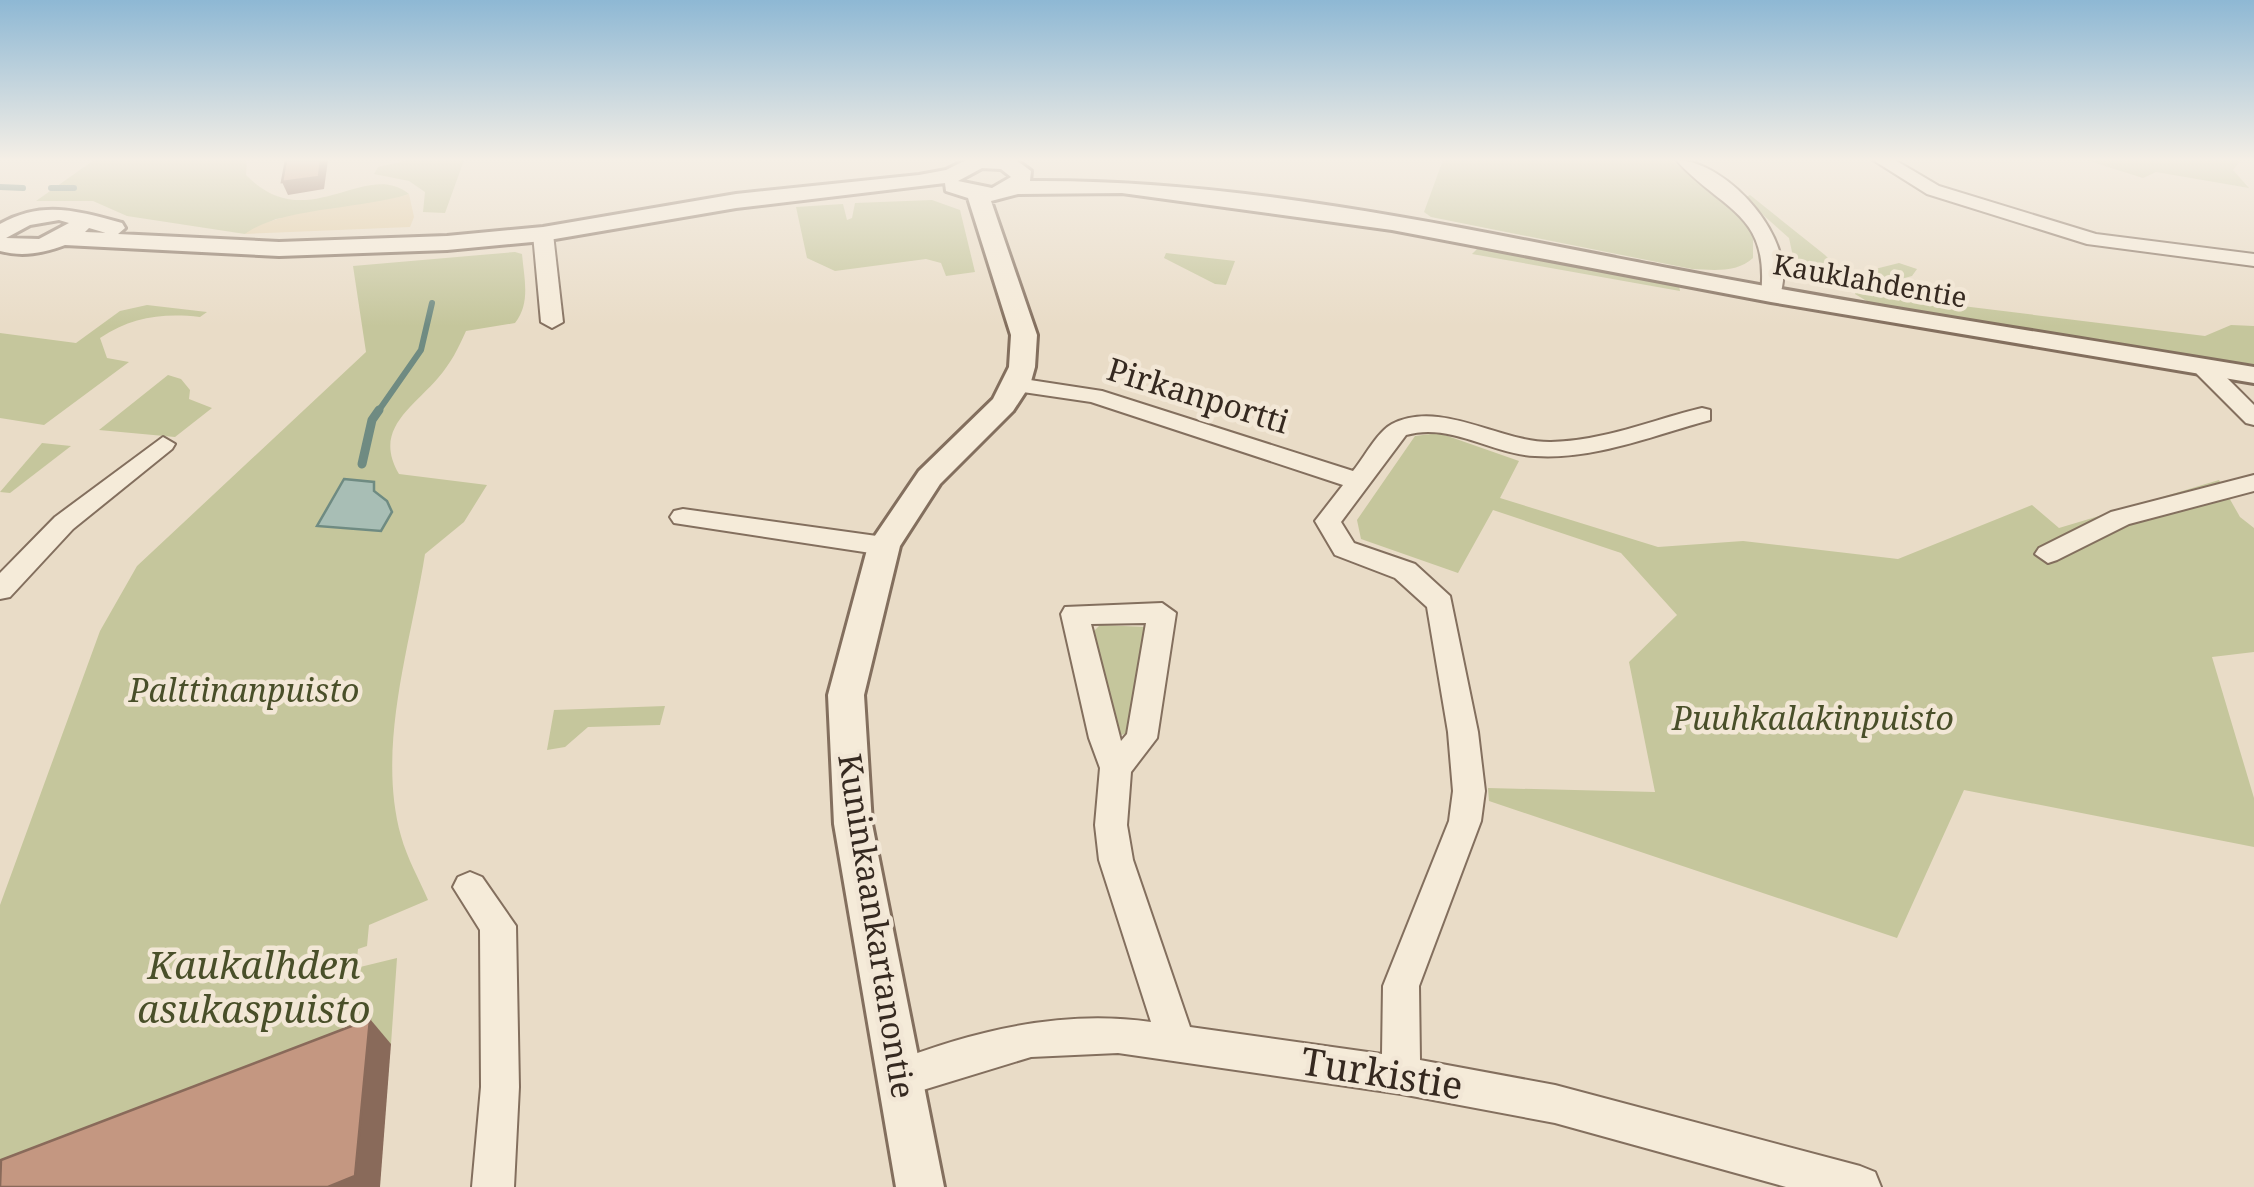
<svg xmlns="http://www.w3.org/2000/svg" width="2254" height="1187" font-family="'Noto Serif',serif">
  <style>
    .green { fill: #c5c69c }
    .sand { fill: #e2cea7 }
    .water { fill: #a8beb5; stroke: #6f8b82; stroke-width: 2.5 }
    .lines { fill: none; stroke-linecap: round; stroke-linejoin: round }
    .stream-far1 { stroke: #6f8b82; stroke-width: 6 }
    .stream { stroke: #6f8b82; stroke-width: 9 }
    .minor-casing { stroke: #836f5e; stroke-width: 4 }
    .tertiary-casing { stroke: #836f5e; stroke-width: 6 }
    .minor { fill: #f5ebd9; fill-rule: evenodd }
    .tertiary { fill: #f5ebd9; fill-rule: evenodd }
    .shaded-wall { fill: #896a5a }
    .building { fill: #c49781; stroke: #896a5a; stroke-width: 2.5 }
    .labels { text-anchor: middle; stroke-width: 9; stroke-linejoin: round; paint-order: stroke }
    .far-street-label { font-size: 28px; fill: #352920; stroke: #f2e7d6 }
    .street-label { font-size: 32px; fill: #352920; stroke: #f2e7d6 }
    .park-label { font-size: 32px; font-style: italic; fill: #494f29; stroke: #f2e7d6 }
    .near-park-label { font-size: 38px; font-style: italic; fill: #494f29; stroke: #f2e7d6 }
    .near-street-label { font-size: 38px; fill: #352920; stroke: #f2e7d6 }
  </style>
  <rect width="100%" height="100%" fill="#e9dcc7"/>
  <g class="green">
    <path d="M94,160H247L246,175C307,238 365,158 409,194L383,203L276,219L245,234L127,216L93,201H36Z"/>
    <polygon points="409,160 464,160 445,213 423,212 425,192 409,181 374,174 378,167"/>
    <path d="M1443,160H1671L1740,216L1753,235V258C1737,273 1713,270 1692,269L1431,217L1424,212Z"/>
    <polygon points="2086,160 2241,160 2233,170 2249,188 2156,172 2143,178"/>
    <polygon points="1750,195 1825,255 1835,265 1837,280 1797,275 1789,238 1744,198"/>
    <polygon points="932,200 960,210 975,272 946,276 941,263 926,259 835,271 807,258 796,207 843,204 847,220 852,218 855,203"/>
    <polygon points="1479,247 1679,286 1680,291 1472,254"/>
    <path d="M515,252L522,254C524,278 531,303 515,323L466,331C458,349 451,363 438,378C411,409 373,430 399,474L487,485L464,522L425,554C411,643 376,747 401,836C407,858 419,879 428,900L369,925L367,946L358,949L356,968L397,958L391,1044L36,1182L0,1187V905L100,631L137,566L366,352L353,266Z"/>
    <polygon points="1166,253 1235,261 1226,285 1215,284 1164,258"/>
    <polygon points="1899,263 1917,269 1912,276 1886,283 1889,289 1946,304 2205,336 2231,325 2254,326 2254,364 2172,355 1870,303 1855,294 1855,274"/>
    <path d="M147,305L207,312L200,317C162,313 132,317 100,338L107,358L129,362L44,425L0,418V333L76,343L120,311Z"/>
    <polygon points="168,375 181,379 190,390 189,399 212,408 175,437 99,430"/>
    <polygon points="1439,433 1519,461 1500,498 1658,547 1743,541 1898,559 2032,505 2059,528 2219,480 2240,517 2254,528 2254,652 2212,657 2254,798 2254,847 1964,790 1897,938 1489,801 1488,788 1655,792 1629,662 1677,615 1621,553 1493,510 1458,573 1361,539 1357,520 1415,436"/>
    <polygon points="42,443 71,446 10,493 0,492"/>
    <polygon points="1100,625 1146,627 1132,732 1121,735 1115,731 1092,633"/>
    <polygon points="665,706 660,725 588,727 565,747 547,750 554,710"/>
  </g>
  <path class="sand" d="M409,194L414,217L410,227L245,234C278,208 363,209 409,194Z"/>
  <polygon class="water" points="344,479 374,482 374,491 387,501 392,512 381,531 317,526"/>
  <g class="lines">
    <g class="stream-far1">
      <polyline points="0,187 23,188"/>
      <polyline points="51,188 74,188"/>
      <polyline points="377,413 421,350 432,303"/>
    </g>
    <polyline class="stream" points="362,464 372,420 379,410"/>
    <g class="minor-casing">
      <g id="minor">
        <path d="M1676,160C1728,160 1804,245 1778,299L1771,301L1761,295C1770,212 1722,211 1676,160Z"/>
        <polygon points="1873,160 1895,160 1939,186 2096,234 2254,254 2254,266 2087,244 1927,194"/>
        <polygon points="543,228 553,234 563,322 552,328 541,322 533,234"/>
        <polygon points="2205,362 2213,364 2254,405 2254,425 2246,423 2197,374 2194,369"/>
        <path d="M1017,378L1102,391L1353,471C1364,458 1377,432 1392,424C1441,399 1501,443 1551,442C1603,441 1652,420 1702,408L1710,410V420C1654,435 1595,460 1535,456C1492,454 1450,422 1406,435L1341,522L1354,543L1415,564L1450,596L1478,732L1485,791L1481,821L1419,986L1420,1060L1555,1085L1860,1166L1875,1172L1881,1187H1786L1555,1123L1401,1094L1118,1053L1031,1057L900,1097L886,1091L881,1078L886,1065C970,1031 1062,1009 1151,1022L1099,860L1095,825L1100,768L1089,738L1061,614L1065,607L1162,603L1176,613L1157,738L1131,772L1127,825L1133,860L1190,1027L1382,1054L1383,986L1449,821L1453,791L1448,732L1427,607L1395,578L1335,555L1315,521L1343,485L1091,402L1009,390L1006,385ZM1146,623L1127,734L1121,741L1091,624Z"/>
        <polygon points="163,437 175,444 172,449 73,529 10,597 0,599 0,573 55,517"/>
        <polygon points="2254,475 2254,491 2129,524 2057,560 2048,563 2035,554 2039,548 2111,512"/>
        <polygon points="683,509 884,537 897,546 884,555 674,523 670,517 674,511"/>
        <polygon points="470,872 482,877 516,926 519,1087 514,1187 472,1187 481,1087 480,930 453,887 458,877"/>
      </g>
    </g>
    <g class="tertiary-casing">
      <path id="tertiary" d="M966,160H1016L1031,171L1030,181C1246,179 1462,229 1673,269C1866,306 2060,335 2254,367V383L1771,302L1392,230L1122,193L1018,194L991,201L1037,335L1035,367L1030,385L1013,411L940,484L900,546L864,695L872,824L944,1187H896L834,824L828,695L868,546L919,471L993,399L1009,367L1011,335L968,198L946,191L945,183L736,208L543,241L447,250L279,256L65,245C43,253 23,257 0,251V224C42,200 78,211 122,223L125,228L118,234L279,242L447,236L543,227L736,194L919,175L946,170ZM982,168L1001,169L1011,177L992,188L958,181ZM59,220L69,223L39,239L6,238L30,225ZM89,228L106,233H109L85,232Z"/>
    </g>
    <use href="#minor" class="minor"/>
    <use href="#tertiary" class="tertiary"/>
  </g>
  <g class="shaded-wall">
    <polygon points="321,160 328,160 324,189 288,195 282,182"/>
    <polygon points="370,1019 391,1044 380,1187 328,1187"/>
  </g>
  <g class="building">
    <polygon points="286,160 321,160 319,177 282,182"/>
    <polygon points="370,1019 355,1176 328,1187 0,1187 1,1160"/>
  </g>
  <linearGradient id="sky" x2="0" y2="1"><stop stop-color="#8eb8d4"/><stop offset="0.49" stop-color="#f5efe6"/><stop offset="1" stop-color="#f5efe6" stop-opacity="0"/></linearGradient>
  <rect width="2254" height="326" fill="url(#sky)"/>
  <g class="labels">
    <g class="far-street-label">
      <text transform="translate(1870 281) rotate(10)" y="10">Kauklahdentie</text>
    </g>
    <g class="street-label">
      <text transform="translate(1198 396) rotate(17)" y="11">Pirkanportti</text>
      <text transform="translate(876 926) rotate(81)" y="11">Kuninkaankartanontie</text>
    </g>
    <g class="park-label">
      <text x="244" y="702">Palttinanpuisto</text>
      <text x="1813" y="730">Puuhkalakinpuisto</text>
    </g>
    <g class="near-park-label">
      <text x="254" y="979">Kaukalhden<tspan x="254" dy="44">asukaspuisto</tspan></text>
    </g>
    <g class="near-street-label">
      <text transform="translate(1382 1074) rotate(9)" y="13">Turkistie</text>
    </g>
  </g>
</svg>
